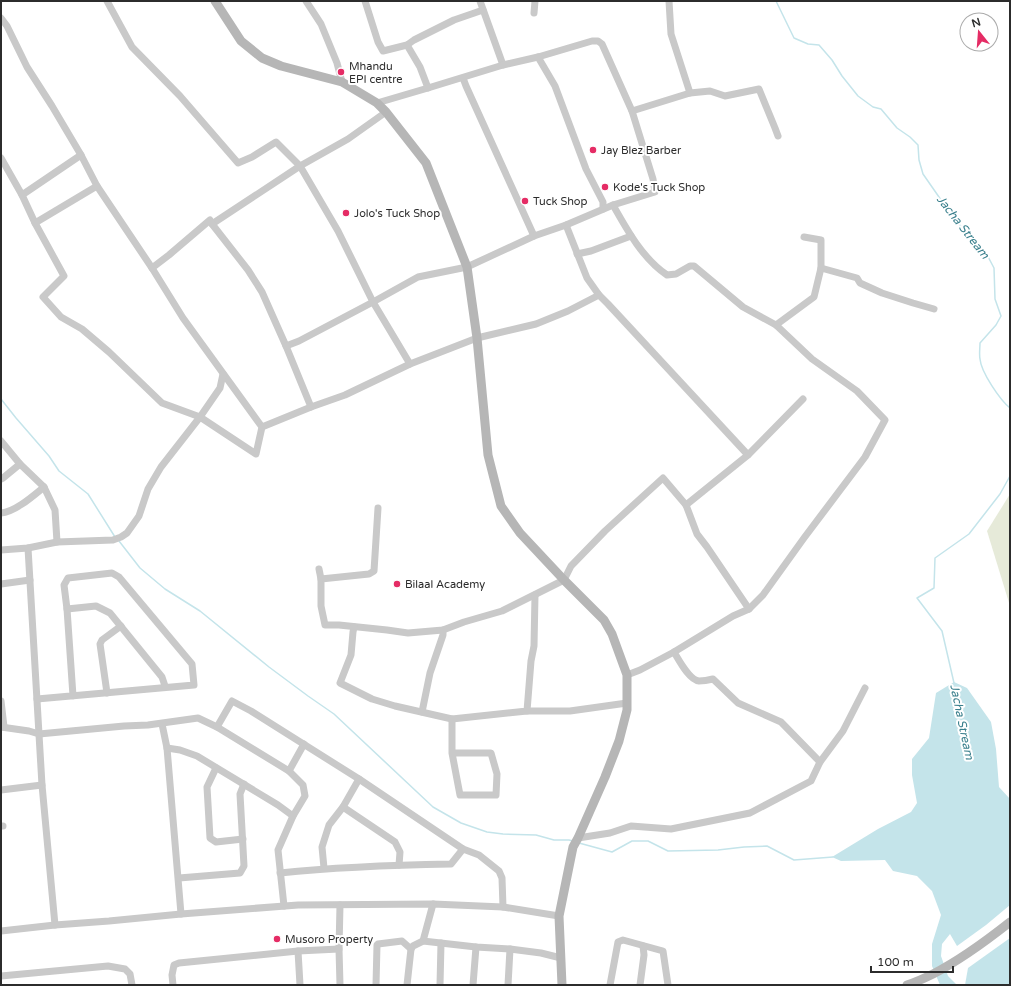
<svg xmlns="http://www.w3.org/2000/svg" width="1011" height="986" font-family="'Varela Round',sans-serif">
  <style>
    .green { fill: #e6ead9 }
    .water { fill: #c4e4ea }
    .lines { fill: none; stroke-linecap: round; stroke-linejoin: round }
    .stream { stroke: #c4e4ea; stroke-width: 1.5 }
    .street { stroke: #c9c9c9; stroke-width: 7 }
    .secondary { stroke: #b6b6b6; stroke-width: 9 }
    .poi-dot { fill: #e52c65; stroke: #fff; stroke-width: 1.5 }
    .labels { text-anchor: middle; stroke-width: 4; stroke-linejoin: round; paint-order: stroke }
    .poi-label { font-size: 11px; fill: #2c2c2c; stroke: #fff; text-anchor: start }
    .water-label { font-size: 12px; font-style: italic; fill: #3b808d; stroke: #fff }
  </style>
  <rect width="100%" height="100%" fill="#fff"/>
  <polygon class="green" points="1010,494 1010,606 987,531"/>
  <g class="water">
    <polygon points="954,682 967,688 991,722 996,749 999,787 1010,799 1010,905 986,925 957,946 950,934 942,944 941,956 948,976 957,985 940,985 932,966 932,944 941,915 932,891 917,876 893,871 885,860 841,861 832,857 878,829 911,812 917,803 912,775 912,759 929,738 936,693"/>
    <polygon points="1010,938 1010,985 965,985 968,968"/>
  </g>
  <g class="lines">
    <g class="stream">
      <path d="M776,1L794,38L808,44L819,45L832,60L842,76L858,96L873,107L881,109L897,128L910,137L918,145L919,160L923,174L955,220L985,251L994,268L995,299L1001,316L996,325L980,343C980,348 979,354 980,359C981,372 1000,400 1010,408"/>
      <polyline points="1,399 16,418 49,456 59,471 88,494 115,537"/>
      <polyline points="119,541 140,568 165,589 200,611 269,667 308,696 334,714 433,807 461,823 487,832 503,834 536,835 554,840 569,840 573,841"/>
      <polyline points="954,683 942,631 917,598 934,588 935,558 969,534 1000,494 1010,476"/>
      <polyline points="579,843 612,852 632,841 648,841 668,851 718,850 744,847 767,846 794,860 833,857"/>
    </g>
    <g class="street">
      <polyline points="107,1 132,47 180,96 238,163 252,157 276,142 300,166 338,231 373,302 410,364"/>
      <polyline points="306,1 321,24 337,63 342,82"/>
      <polyline points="365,1 378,42 383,51 407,45 414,40 454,20 483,10"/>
      <polyline points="480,1 503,65"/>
      <polyline points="669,1 671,34 690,93"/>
      <polyline points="534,13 535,1"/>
      <polyline points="1,18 7,26 27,67 52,106 81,155 97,186 152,268 183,318 262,427 256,454 200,417 162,403 109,352 82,329 61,317 43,297 64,276 35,223 22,195 1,158"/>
      <polyline points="407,45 420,67 428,88"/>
      <polyline points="538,57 555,86 586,169 603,202 603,209"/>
      <polyline points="463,78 466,86 534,236"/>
      <polyline points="632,111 690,93 710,91 725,96 759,89 775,128 778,136"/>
      <polyline points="22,195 81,155"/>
      <path d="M613,205C627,230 643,259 667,275L676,274L690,266H694L743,307L776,325L812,359L857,391L885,420L865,457L804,538L763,595L749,609L733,616L674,652L640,670L627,675"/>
      <polyline points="35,223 97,186"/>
      <polyline points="212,224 300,166 348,139 386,112"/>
      <polyline points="566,225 587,278 599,295 608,304 748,455"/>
      <polyline points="577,254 591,251 631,236"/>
      <polyline points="152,268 169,255 210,220 212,224 248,270 262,292 286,346 311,407"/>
      <polyline points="821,268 857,278 860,283 882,293 913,303 934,309"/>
      <polyline points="776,325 814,297 821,268 821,240 804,237"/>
      <polyline points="286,346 299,341 373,302 418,277 467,267 534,236 566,225 613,205 655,192 653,179 632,111 602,44 598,41 592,41 538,57 503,65 428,88 377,103"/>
      <polyline points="262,427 311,407 345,395 410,364 477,338 536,324 568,311 599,295"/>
      <polyline points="1,441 20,464 44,487 55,510 57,542"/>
      <polyline points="1,479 3,478 20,464"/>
      <polyline points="686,505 748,455 803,399"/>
      <polyline points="378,508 374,571 369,574 321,579 321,606 325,625 339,625 387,630 408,633 443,630 464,622 502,611 564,580 571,566 605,531 663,478 686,505 697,534 707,547 749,609"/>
      <path d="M1,513C15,512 33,496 44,487"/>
      <polyline points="28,548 42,785 55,925"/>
      <polyline points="1,550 28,548 57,542 113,540 121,537 127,533 139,516 148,489 161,467 200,417 220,388 223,374"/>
      <polyline points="319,569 321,579"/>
      <polyline points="1,584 30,580"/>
      <polyline points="67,609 96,606 110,613 162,677 165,686"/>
      <polyline points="354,627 353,632 351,655 340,683 372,699 395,706 452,719 527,711 531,661 534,646 535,595"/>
      <polyline points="107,693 100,644 102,640 121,626"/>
      <polyline points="37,699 194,685 192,664 119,577 112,573 68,578 64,585 67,609 73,696"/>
      <polyline points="1,701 4,727"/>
      <polyline points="527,711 570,711 627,703"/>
      <polyline points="422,712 430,673 443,635 443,630"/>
      <polyline points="162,724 167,748 181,914"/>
      <polyline points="1,727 29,731 39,734 124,726 148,725 198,718 217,727 289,771 303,785 305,796 293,816 278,850 284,906"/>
      <polyline points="217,727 232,701 251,711 359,779 463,849 479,855 499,871 502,878 503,907"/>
      <polyline points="167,748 180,750 197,756 278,805 293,816"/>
      <polyline points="452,753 491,753 497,774 496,795 460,795 452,753 452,719"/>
      <polyline points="820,762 843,731 865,688"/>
      <polyline points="216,768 207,787 210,838 216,842 243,839"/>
      <polyline points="289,771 304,744"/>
      <polyline points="1,790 42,785"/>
      <polyline points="343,807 395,842 400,852 399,865"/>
      <polyline points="1,826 3,826"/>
      <path d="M578,838L610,833L631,826L671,829L750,813L811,781L820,762L781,722L738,703L713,679C709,680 703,681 699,681C689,680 679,660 674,652"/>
      <polyline points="324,868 322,847 329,825 343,807 359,779"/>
      <path d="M280,873C337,867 393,865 451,864L463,849"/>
      <polyline points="179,878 240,873 244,866 240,794 244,784"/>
      <polyline points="1,931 55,925 109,921 181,914 298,905 433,904 503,907 559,916"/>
      <polyline points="423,941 433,904"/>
      <polyline points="298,951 300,985"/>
      <polyline points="1,976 108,966 125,969 130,974 132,985"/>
      <polyline points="173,985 172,975 174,965 179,963 298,951 339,949"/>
      <polyline points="340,985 339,949 340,905"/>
      <polyline points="376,985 377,945 378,944 402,941 411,949"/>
      <polyline points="407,985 411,949 413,946 423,941 476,947 510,949 541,953 561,958"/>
      <polyline points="440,985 441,943"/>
      <polyline points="473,985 476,947"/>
      <polyline points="508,985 510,949"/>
      <polyline points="610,985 618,942 623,940 663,951 668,985"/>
      <polyline points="640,985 644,955 643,946"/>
    </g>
    <g class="secondary">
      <polyline points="215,1 241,41 262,58 281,66 342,82 377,103 386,112 426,163 467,267 477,338 488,455 501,506 520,533 564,580 604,620 612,634 627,675 627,710 619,741 605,777 578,838 573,847 559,916 562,985"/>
      <path d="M907,985C916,982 925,978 933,974C960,960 986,941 1010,922"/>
    </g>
  </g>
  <g class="poi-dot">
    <circle cx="341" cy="72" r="4"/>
    <circle cx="593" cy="150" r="4"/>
    <circle cx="605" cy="187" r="4"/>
    <circle cx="525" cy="201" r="4"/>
    <circle cx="346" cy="213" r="4"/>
    <circle cx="397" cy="584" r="4"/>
    <circle cx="277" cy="939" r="4"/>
  </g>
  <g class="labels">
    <g class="poi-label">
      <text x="349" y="70">Mhandu<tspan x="349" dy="13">EPI centre</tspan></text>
      <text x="601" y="154">Jay Blez Barber</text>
      <text x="613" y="191">Kode's Tuck Shop</text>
      <text x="533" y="205">Tuck Shop</text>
      <text x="354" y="217">Jolo's Tuck Shop</text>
      <text x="405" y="588">Bilaal Academy</text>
      <text x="285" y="943">Musoro Property</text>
    </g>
    <g class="water-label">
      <text transform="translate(963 227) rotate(52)" y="4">Jacha Stream</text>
      <text transform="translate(962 722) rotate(78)" y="4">Jacha Stream</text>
    </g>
  </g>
  <rect width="1011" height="986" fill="none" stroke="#2c2c2c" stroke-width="4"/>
  <g transform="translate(979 32) rotate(343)"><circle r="19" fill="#ffffff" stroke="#ababab"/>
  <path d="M0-3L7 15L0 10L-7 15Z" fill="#e52c65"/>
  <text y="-6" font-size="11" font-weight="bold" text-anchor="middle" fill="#2c2c2c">N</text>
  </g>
  <path d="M871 966v6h82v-6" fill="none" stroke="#2c2c2c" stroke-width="2"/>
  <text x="877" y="966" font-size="12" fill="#2c2c2c" stroke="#ffffff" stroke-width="3" paint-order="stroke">100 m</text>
</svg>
